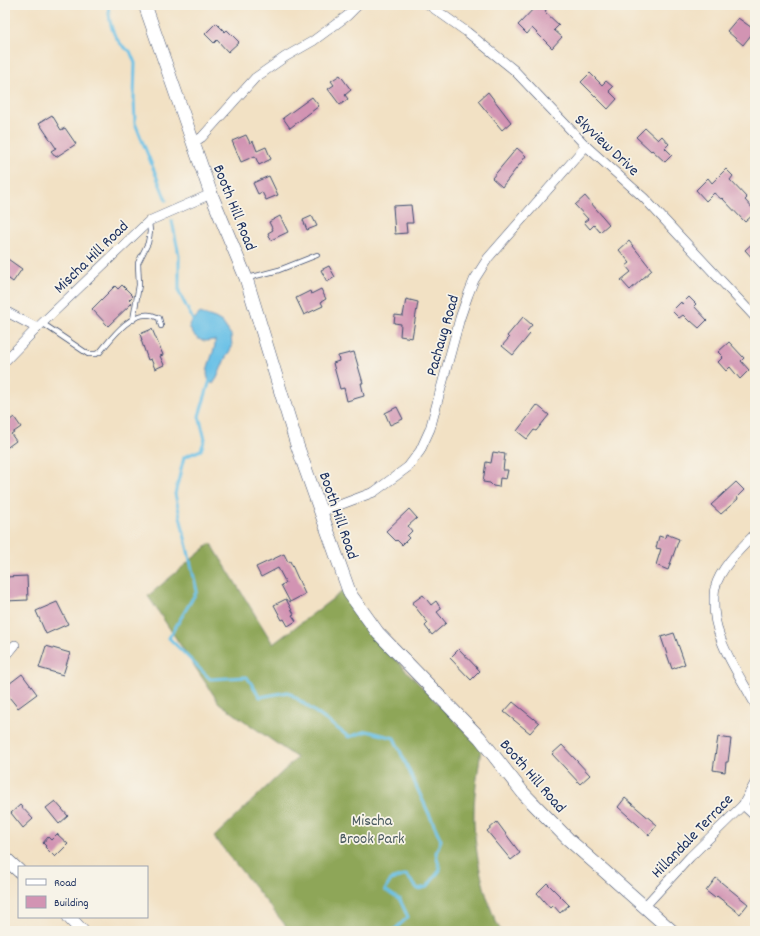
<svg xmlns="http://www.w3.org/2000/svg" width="760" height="936" font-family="Dekko,sans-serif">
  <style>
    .forest { fill: #8ea658; stroke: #546a5b }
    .water { fill: #6ac1e7; stroke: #4278a2 }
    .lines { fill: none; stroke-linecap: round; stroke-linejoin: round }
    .stream { stroke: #6ac1e7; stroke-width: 3 }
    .building { fill: #d294b3 }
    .lane-casing { stroke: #3b4a6d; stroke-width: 6 }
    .street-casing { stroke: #3b4a6d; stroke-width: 10 }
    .secondary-casing { stroke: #3b4a6d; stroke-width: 14 }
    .lane { stroke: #fff; stroke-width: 4.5 }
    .street { stroke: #fff; stroke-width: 9 }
    .secondary { stroke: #fff; stroke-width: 13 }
    .labels { text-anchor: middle; stroke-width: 3.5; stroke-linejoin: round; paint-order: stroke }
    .street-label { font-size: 16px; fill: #1b2f5e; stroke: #f7f3e8 }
    .park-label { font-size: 16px; fill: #495a5f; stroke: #f7f3e8 }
  </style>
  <rect width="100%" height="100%" fill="#f7f3e8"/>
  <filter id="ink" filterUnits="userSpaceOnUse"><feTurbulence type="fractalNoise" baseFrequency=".025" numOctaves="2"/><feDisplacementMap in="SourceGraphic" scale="8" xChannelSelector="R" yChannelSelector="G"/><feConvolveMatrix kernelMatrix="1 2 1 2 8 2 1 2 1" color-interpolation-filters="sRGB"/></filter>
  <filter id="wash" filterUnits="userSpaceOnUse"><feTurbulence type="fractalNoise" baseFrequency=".012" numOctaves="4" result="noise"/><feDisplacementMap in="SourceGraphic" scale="16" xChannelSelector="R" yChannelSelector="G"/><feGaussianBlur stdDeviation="0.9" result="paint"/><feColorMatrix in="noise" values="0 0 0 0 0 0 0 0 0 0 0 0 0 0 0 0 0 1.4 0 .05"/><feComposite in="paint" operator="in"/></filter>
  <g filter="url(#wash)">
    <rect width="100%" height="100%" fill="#f2e1c4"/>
    <path class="forest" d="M211,543L273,644L343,591L359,622L481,748C479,769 474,791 474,812C473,846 484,902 501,931H290L214,837L297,758L219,703L148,596Z"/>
    <path class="water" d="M200,313L215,318L222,322L231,335L232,347L225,359L217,378L213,384C198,375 217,353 215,340C211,340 208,341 205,341C196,340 191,333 189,325Z"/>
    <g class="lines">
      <g class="stream">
        <path d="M108,5C109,11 109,19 111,25C113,35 121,47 130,51L135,63L134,98L135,123L166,200"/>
        <polyline points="172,221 179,255 179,292 195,324"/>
        <polyline points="211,377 199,416 205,439 201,450 184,457 175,494 197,591 169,638 210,679 247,677 260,697 288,692 349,737 367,731 394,738 441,840 436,853 440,870 427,887 418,889 406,875 391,880 385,890 400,900 408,917 393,931"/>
      </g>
    </g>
    <g id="blocks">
      <g class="building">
        <polygon points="537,5 540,5 546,10 545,12 559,25 554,30 562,37 552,48 532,28 527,34 518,25"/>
        <polygon points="738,18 755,30 743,45 727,31"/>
        <polygon points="216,23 225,32 227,30 239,42 228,52 217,40 214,43 205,34"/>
        <polygon points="590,73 602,85 606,81 613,87 609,91 617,99 608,109 581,82"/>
        <polygon points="340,75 351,90 345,95 348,99 340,105 328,89 334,85 331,81"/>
        <polygon points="488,92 511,122 502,130 478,101"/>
        <polygon points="312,97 319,106 290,128 283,118"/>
        <polygon points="52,115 61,130 65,128 76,144 56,157 51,151 56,148 39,123"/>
        <polygon points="645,128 658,140 662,136 669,144 665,148 672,155 665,162 652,150 651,151 636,137"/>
        <polygon points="246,135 250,143 253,141 257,151 266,147 271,159 259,165 255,156 241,162 232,141"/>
        <polygon points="517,148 526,156 502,187 492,178"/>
        <polygon points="726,169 733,176 730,180 747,198 745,200 755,211 755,213 745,222 722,198 721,199 714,193 706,201 696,190 708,178 712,183"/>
        <polygon points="269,176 278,195 266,200 262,192 258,194 253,183"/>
        <polygon points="585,196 609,224 600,232 594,225 590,229 584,222 588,219 575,205"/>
        <polygon points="411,205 413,223 406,223 407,233 395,234 393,206"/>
        <polygon points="280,216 288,232 271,240 268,233 273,230 269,222"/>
        <polygon points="312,216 317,226 307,230 303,220"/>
        <polygon points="629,241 652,270 630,290 621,280 631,272 626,266 630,263 619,250"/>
        <polygon points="755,241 755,261 745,250"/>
        <polygon points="5,257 22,269 13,282 5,276"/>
        <polygon points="329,266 335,277 327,282 321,270"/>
        <polygon points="122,285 133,296 129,300 132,303 108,326 92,309 115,286 118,289"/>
        <polygon points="321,289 326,299 321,302 323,306 304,315 296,298 310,291 311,294"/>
        <polygon points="689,297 696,304 694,306 707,320 699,328 691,321 690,322 683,315 679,318 672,311 681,302 682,304"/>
        <polygon points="406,299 418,302 412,338 400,336 401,324 394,323 395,315 403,316"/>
        <polygon points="523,317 532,325 527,331 530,334 513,355 502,346 509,338 507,336"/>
        <polygon points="152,329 163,355 160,356 164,365 155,369 151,359 148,360 141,340 142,340 140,334"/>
        <polygon points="729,342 744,358 741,361 749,370 740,379 730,367 726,371 718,362 723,357 718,352"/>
        <polygon points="354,352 363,383 361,383 364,396 347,401 344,388 340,389 333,363 339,361 338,356"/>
        <polygon points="537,405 549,415 536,431 534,430 527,439 517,431"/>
        <polygon points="397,407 403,419 390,425 385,413"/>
        <polygon points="14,417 21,427 11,434 16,441 5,449 5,424"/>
        <polygon points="493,452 505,454 503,470 508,470 506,479 500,478 499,487 493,486 490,483 483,482 486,462 491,463"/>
        <polygon points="736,482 744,490 737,497 738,499 721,514 711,505"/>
        <polygon points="409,509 417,518 408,526 412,531 407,536 409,538 402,545 397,540 396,541 386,531"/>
        <polygon points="666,534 679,539 668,570 656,565 661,549 656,548 659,536 665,538"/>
        <polygon points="284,554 288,562 290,561 305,594 290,602 281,585 286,583 278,568 261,577 256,567"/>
        <polygon points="27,576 28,600 5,601 5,577"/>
        <polygon points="423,595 431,605 436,601 441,609 437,612 446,623 432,635 425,626 428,623 412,603"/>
        <polygon points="286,599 294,614 292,615 296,621 288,626 284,619 282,620 274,605"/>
        <polygon points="57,602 68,624 46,634 36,611"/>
        <polygon points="674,633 685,664 672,669 661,637"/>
        <polygon points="46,646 70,653 63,675 39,668"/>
        <polygon points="459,649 480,671 471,680 450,658"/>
        <polygon points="22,674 37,694 18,708 5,692 5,687"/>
        <polygon points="513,702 539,723 530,733 504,712"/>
        <polygon points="718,737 731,739 728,762 726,762 725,772 713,770"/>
        <polygon points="562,745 590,775 580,784 552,754"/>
        <polygon points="625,798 657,825 649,835 618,807"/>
        <polygon points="55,801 68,816 59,824 46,808"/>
        <polygon points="20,805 33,819 23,828 11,813"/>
        <polygon points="497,822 520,853 511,860 487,831"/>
        <polygon points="57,834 68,844 55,857 45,847 46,846 43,843 48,837 51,840"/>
        <polygon points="716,878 748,904 740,914 717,896 715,898 706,891"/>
        <polygon points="547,883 569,905 560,913 553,905 550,908 537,893"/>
      </g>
    </g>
  </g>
  <g filter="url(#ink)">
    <use href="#blocks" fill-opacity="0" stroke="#3b4a6d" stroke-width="1"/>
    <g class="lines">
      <g class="lane-casing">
        <g id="lane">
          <polyline points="248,278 279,270 317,255"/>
          <polyline points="133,320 139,285 138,263 148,243 150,232 149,221"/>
          <path d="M42,323L88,354H96L100,352C111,339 130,312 150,315C153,315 156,317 159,318L161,326"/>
        </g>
      </g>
      <g class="street-casing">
        <g id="street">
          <polyline points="429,5 467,32 514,70 586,146 644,198 755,317"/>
          <polyline points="193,143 202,137 255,78 285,57 313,41 347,16 358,5"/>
          <polyline points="5,311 37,328"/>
          <polyline points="5,361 37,328 149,221 211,194"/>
          <polyline points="321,512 374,492 408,467 420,451 430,429 460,318 468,295 474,280 488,258 586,146"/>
          <path d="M755,534C741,548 720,568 715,588C714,591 714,596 714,600C712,638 738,672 755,704"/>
          <polyline points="5,657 15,645"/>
          <polyline points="743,805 755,816"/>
          <polyline points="645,906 690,857 743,805 755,783"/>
        </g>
      </g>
      <g class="secondary-casing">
        <g id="secondary">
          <polyline points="145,5 211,194 246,278 297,445 350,594 378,633 480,738 524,794 568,839 672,931"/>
          <polyline points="5,858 19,871"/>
          <polyline points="69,917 82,931"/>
        </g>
      </g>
      <use href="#lane" class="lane"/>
      <use href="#street" class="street"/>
      <use href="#secondary" class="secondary"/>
    </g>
  </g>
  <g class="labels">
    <g class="street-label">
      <text transform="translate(608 144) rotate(43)" y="6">Skyview Drive</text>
      <text transform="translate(236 207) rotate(68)" y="6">Booth Hill Road</text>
      <text transform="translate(90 256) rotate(-44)" y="6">Mischa Hill Road</text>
      <text transform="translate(441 335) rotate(-74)" y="6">Pachaug Road</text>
      <text transform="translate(340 515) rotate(71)" y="6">Booth Hill Road</text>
      <text transform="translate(534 775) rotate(49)" y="6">Booth Hill Road</text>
      <text transform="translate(691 835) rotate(-46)" y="6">Hillandale Terrace</text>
    </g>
    <g class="park-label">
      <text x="372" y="825">Mischa<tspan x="372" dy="18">Brook Park</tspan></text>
    </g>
  </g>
  <rect width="760" height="936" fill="none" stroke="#f7f3e8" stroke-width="20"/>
  <rect x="18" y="866" width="130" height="52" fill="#f7f3e8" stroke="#9fa5b1"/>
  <rect x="26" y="879" width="20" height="6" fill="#ffffff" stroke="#9fa5b1"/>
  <text x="54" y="886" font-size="12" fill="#1b2f5e">Road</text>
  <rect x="26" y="896" width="20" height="12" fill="#d294b3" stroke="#9fa5b1"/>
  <text x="54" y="906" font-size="12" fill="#1b2f5e">Building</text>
</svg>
